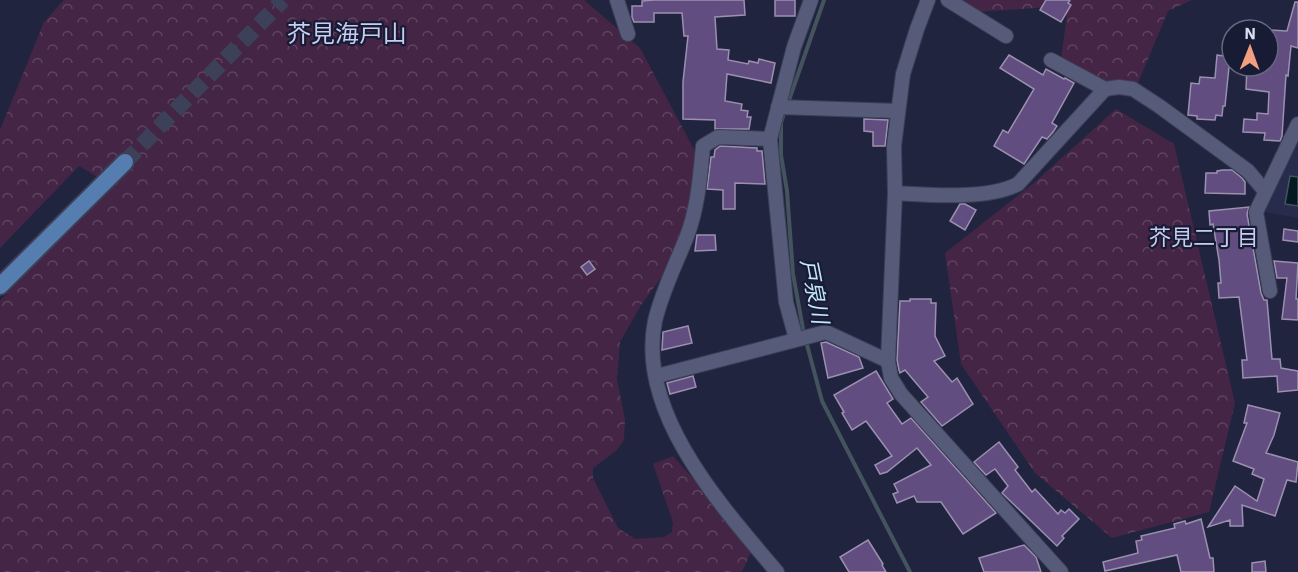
<svg xmlns="http://www.w3.org/2000/svg" width="1298" height="572" font-family="'IBM Plex Sans','Noto Sans JP',sans-serif">
  <style>
    .built { fill: #272b4c }
    .forest { fill: url(#forest-crowns) }
    .water { fill: #041921; stroke: #44545f; stroke-width: 1.5 }
    .lines { fill: none; stroke-linecap: round; stroke-linejoin: round }
    .stream { stroke: #44545f; stroke-width: 4 }
    .building { fill: #614d7f; stroke: #9b90b0; stroke-width: 1.5 }
    .major-tunnel { stroke: #3d4059; stroke-width: 16; stroke-dasharray: 16 8; stroke-linecap: butt }
    .minor-casing { stroke: #3c3f55; stroke-width: 16 }
    .major-casing { stroke: #3c3f55; stroke-width: 20 }
    .minor { stroke: #555b78; stroke-width: 14 }
    .major { stroke: #557db0; stroke-width: 16 }
    .labels { text-anchor: middle; stroke-width: 4.5; stroke-linejoin: round; paint-order: stroke }
    .neighbourhood-label { font-size: 22px; fill: #c6cdf0; stroke: #181b34 }
    .water-label { font-size: 22px; font-style: italic; fill: #c3e8f9; stroke: #181b34 }
    .quarter-label { font-size: 24px; fill: #c6cdf0; stroke: #181b34 }
  </style>
  <defs>
    <pattern id="forest-crowns" width="20" height="18" patternUnits="userSpaceOnUse" patternTransform="scale(1.5)"><rect width="20" height="18" fill="#442545"/><path d="M2 6a3 3 0 1 1 6 0M12 15a3 3 0 1 1 6 0" fill="none" stroke="#5e4460"/></pattern>
  </defs>
  <rect width="100%" height="100%" fill="#21243f"/>
  <polygon class="built" points="1298,132 1298,218 1264,212 1273,182"/>
  <g class="forest">
    <polygon points="64,0 584,0 640,48 698,157 698,205 672,263 641,305 620,342 617,379 625,420 624,440 617,450 593,468 593,478 618,528 635,539 664,537 672,532 673,522 653,464 673,456 753,547 742,572 0,572 0,301 26,273 101,179 79,166 0,248 0,130 44,22"/>
    <polygon points="962,0 1192,0 1168,11 1133,95 1061,60 1068,6 959,13"/>
    <polygon points="1116,109 1174,144 1235,403 1209,512 1112,538 1035,473 961,364 945,253 1035,182"/>
  </g>
  <polygon class="water" points="1290,176 1298,177 1298,206 1285,204"/>
  <g class="lines">
    <g class="stream">
      <polyline points="788,103 824,0"/>
      <polyline points="785,110 781,123 781,155 787,191 793,274 804,334"/>
      <polyline points="806,341 822,401 910,572"/>
    </g>
  </g>
  <g class="building">
    <polygon points="654,0 744,0 745,15 715,17 717,49 729,50 728,60 748,64 749,61 758,63 759,59 775,63 771,83 727,74 725,101 742,104 741,110 748,111 747,117 751,117 749,129 715,129 715,120 683,119 683,82 688,36 684,36 682,13 654,13 654,22 634,22 632,17 632,6 642,6 642,1"/>
    <rect x="775" y="0" width="20" height="16"/>
    <polygon points="1046,0 1070,0 1068,3 1071,5 1061,22 1040,10"/>
    <polygon points="1295,2 1298,2 1298,48 1291,46 1288,76 1286,75 1282,136 1280,141 1264,140 1265,133 1243,132 1244,119 1257,120 1257,113 1268,114 1269,92 1246,89 1247,66 1268,66 1268,30 1287,31"/>
    <polygon points="1009,55 1043,75 1046,69 1064,79 1065,78 1074,83 1052,123 1057,126 1053,132 1047,139 1042,137 1024,164 994,146 1003,130 1008,133 1034,89 1000,68"/>
    <polygon points="1217,55 1230,57 1225,106 1223,106 1222,116 1216,115 1215,120 1197,119 1197,116 1188,115 1191,83 1199,84 1200,77 1215,78"/>
    <polygon points="864,119 888,120 885,146 873,146 873,132 864,131"/>
    <polygon points="720,146 757,148 757,151 762,151 765,184 735,183 735,209 723,209 723,190 707,189 711,157 714,157 715,150"/>
    <polygon points="1223,170 1232,170 1242,178 1245,182 1245,194 1205,193 1206,173 1217,173 1217,171"/>
    <polygon points="960,204 965,204 976,210 965,230 950,221"/>
    <polygon points="1249,207 1247,214 1261,293 1264,300 1267,300 1272,359 1280,359 1281,368 1298,371 1298,390 1278,392 1277,376 1243,378 1242,360 1247,360 1239,297 1219,298 1218,283 1221,283 1219,260 1213,224 1210,225 1209,211"/>
    <polygon points="1284,229 1298,231 1298,242 1283,240"/>
    <polygon points="697,235 715,235 716,250 695,251"/>
    <polygon points="589,261 595,269 587,275 581,267"/>
    <polygon points="1274,261 1298,263 1296,299 1298,299 1298,320 1282,319 1287,278 1277,278"/>
    <polygon points="910,299 931,299 931,303 936,303 935,336 945,356 934,361 952,382 957,378 973,404 942,426 921,402 928,397 905,370 900,373 899,370 897,360 900,301 910,301"/>
    <polygon points="688,326 692,343 662,350 663,332"/>
    <polygon points="826,342 859,357 863,368 828,378 821,343"/>
    <polygon points="876,371 893,399 887,403 902,424 911,418 996,513 963,534 941,502 917,502 914,496 897,503 893,494 898,492 894,484 931,465 917,448 887,472 880,474 875,465 892,456 866,421 852,430 842,413 844,412 834,395"/>
    <polygon points="693,376 696,387 670,394 667,383"/>
    <polygon points="1248,405 1280,413 1274,435 1266,453 1298,462 1296,482 1287,480 1275,516 1242,505 1243,526 1230,526 1230,520 1208,527 1235,486 1257,501 1264,479 1252,474 1254,469 1233,461 1247,423 1244,423"/>
    <polygon points="999,442 1018,467 1015,470 1032,492 1035,489 1058,514 1061,510 1065,513 1069,509 1079,519 1062,536 1064,538 1057,546 1002,493 1008,486 995,469 986,475 974,462"/>
    <polygon points="1201,519 1210,558 1213,558 1214,572 1181,572 1177,555 1105,571 1103,562 1138,553 1136,541 1142,540 1141,536 1175,528 1174,524 1185,521 1186,524"/>
    <polygon points="868,540 883,564 882,565 886,572 849,572 840,557"/>
    <polygon points="1024,545 1036,557 1041,572 984,572 979,558"/>
    <polygon points="1265,561 1266,572 1252,572 1252,563"/>
  </g>
  <g class="lines">
    <polyline class="major-tunnel" points="125,162 283,0"/>
    <g class="minor-casing">
      <g id="minor">
        <polyline points="617,0 628,34"/>
        <polyline points="928,0 917,29 903,74 894,146 895,193 888,361 891,378 901,394 1061,572"/>
        <polyline points="948,0 1006,36"/>
        <polyline points="1051,60 1105,89 1119,87 1133,89 1159,106 1248,171 1265,191"/>
        <polyline points="778,107 898,111"/>
        <path d="M770,139L718,137L703,146C700,177 698,207 687,236C676,264 662,291 655,321C636,413 723,508 777,572"/>
        <path d="M895,193C929,195 988,200 1018,184L1105,89"/>
        <polyline points="1270,291 1256,212 1298,124"/>
        <polyline points="796,339 786,302 770,139 794,47 811,0"/>
        <polyline points="657,376 826,332 888,361"/>
      </g>
    </g>
    <g class="major-casing">
      <polyline id="major" points="0,286 125,162"/>
    </g>
    <use href="#minor" class="minor"/>
    <use href="#major" class="major"/>
  </g>
  <g class="labels">
    <g class="neighbourhood-label">
      <text x="1204" y="245">芥見二丁目</text>
    </g>
    <g class="water-label">
      <text transform="translate(815 291) rotate(79)" y="8">戸泉川</text>
    </g>
    <g class="quarter-label">
      <text x="347" y="42">芥見海戸山</text>
    </g>
  </g>
  <g transform="translate(1250 48) rotate(1)"><circle r="28" fill="#181b34" stroke="#65697f" stroke-width="1.5"/>
  <path d="M0-4.5L10 22L0 15L-10 22Z" fill="#f3a082"/>
  <text y="-9" font-size="16" font-weight="bold" text-anchor="middle" fill="#d9ddef">N</text>
  </g>
</svg>
